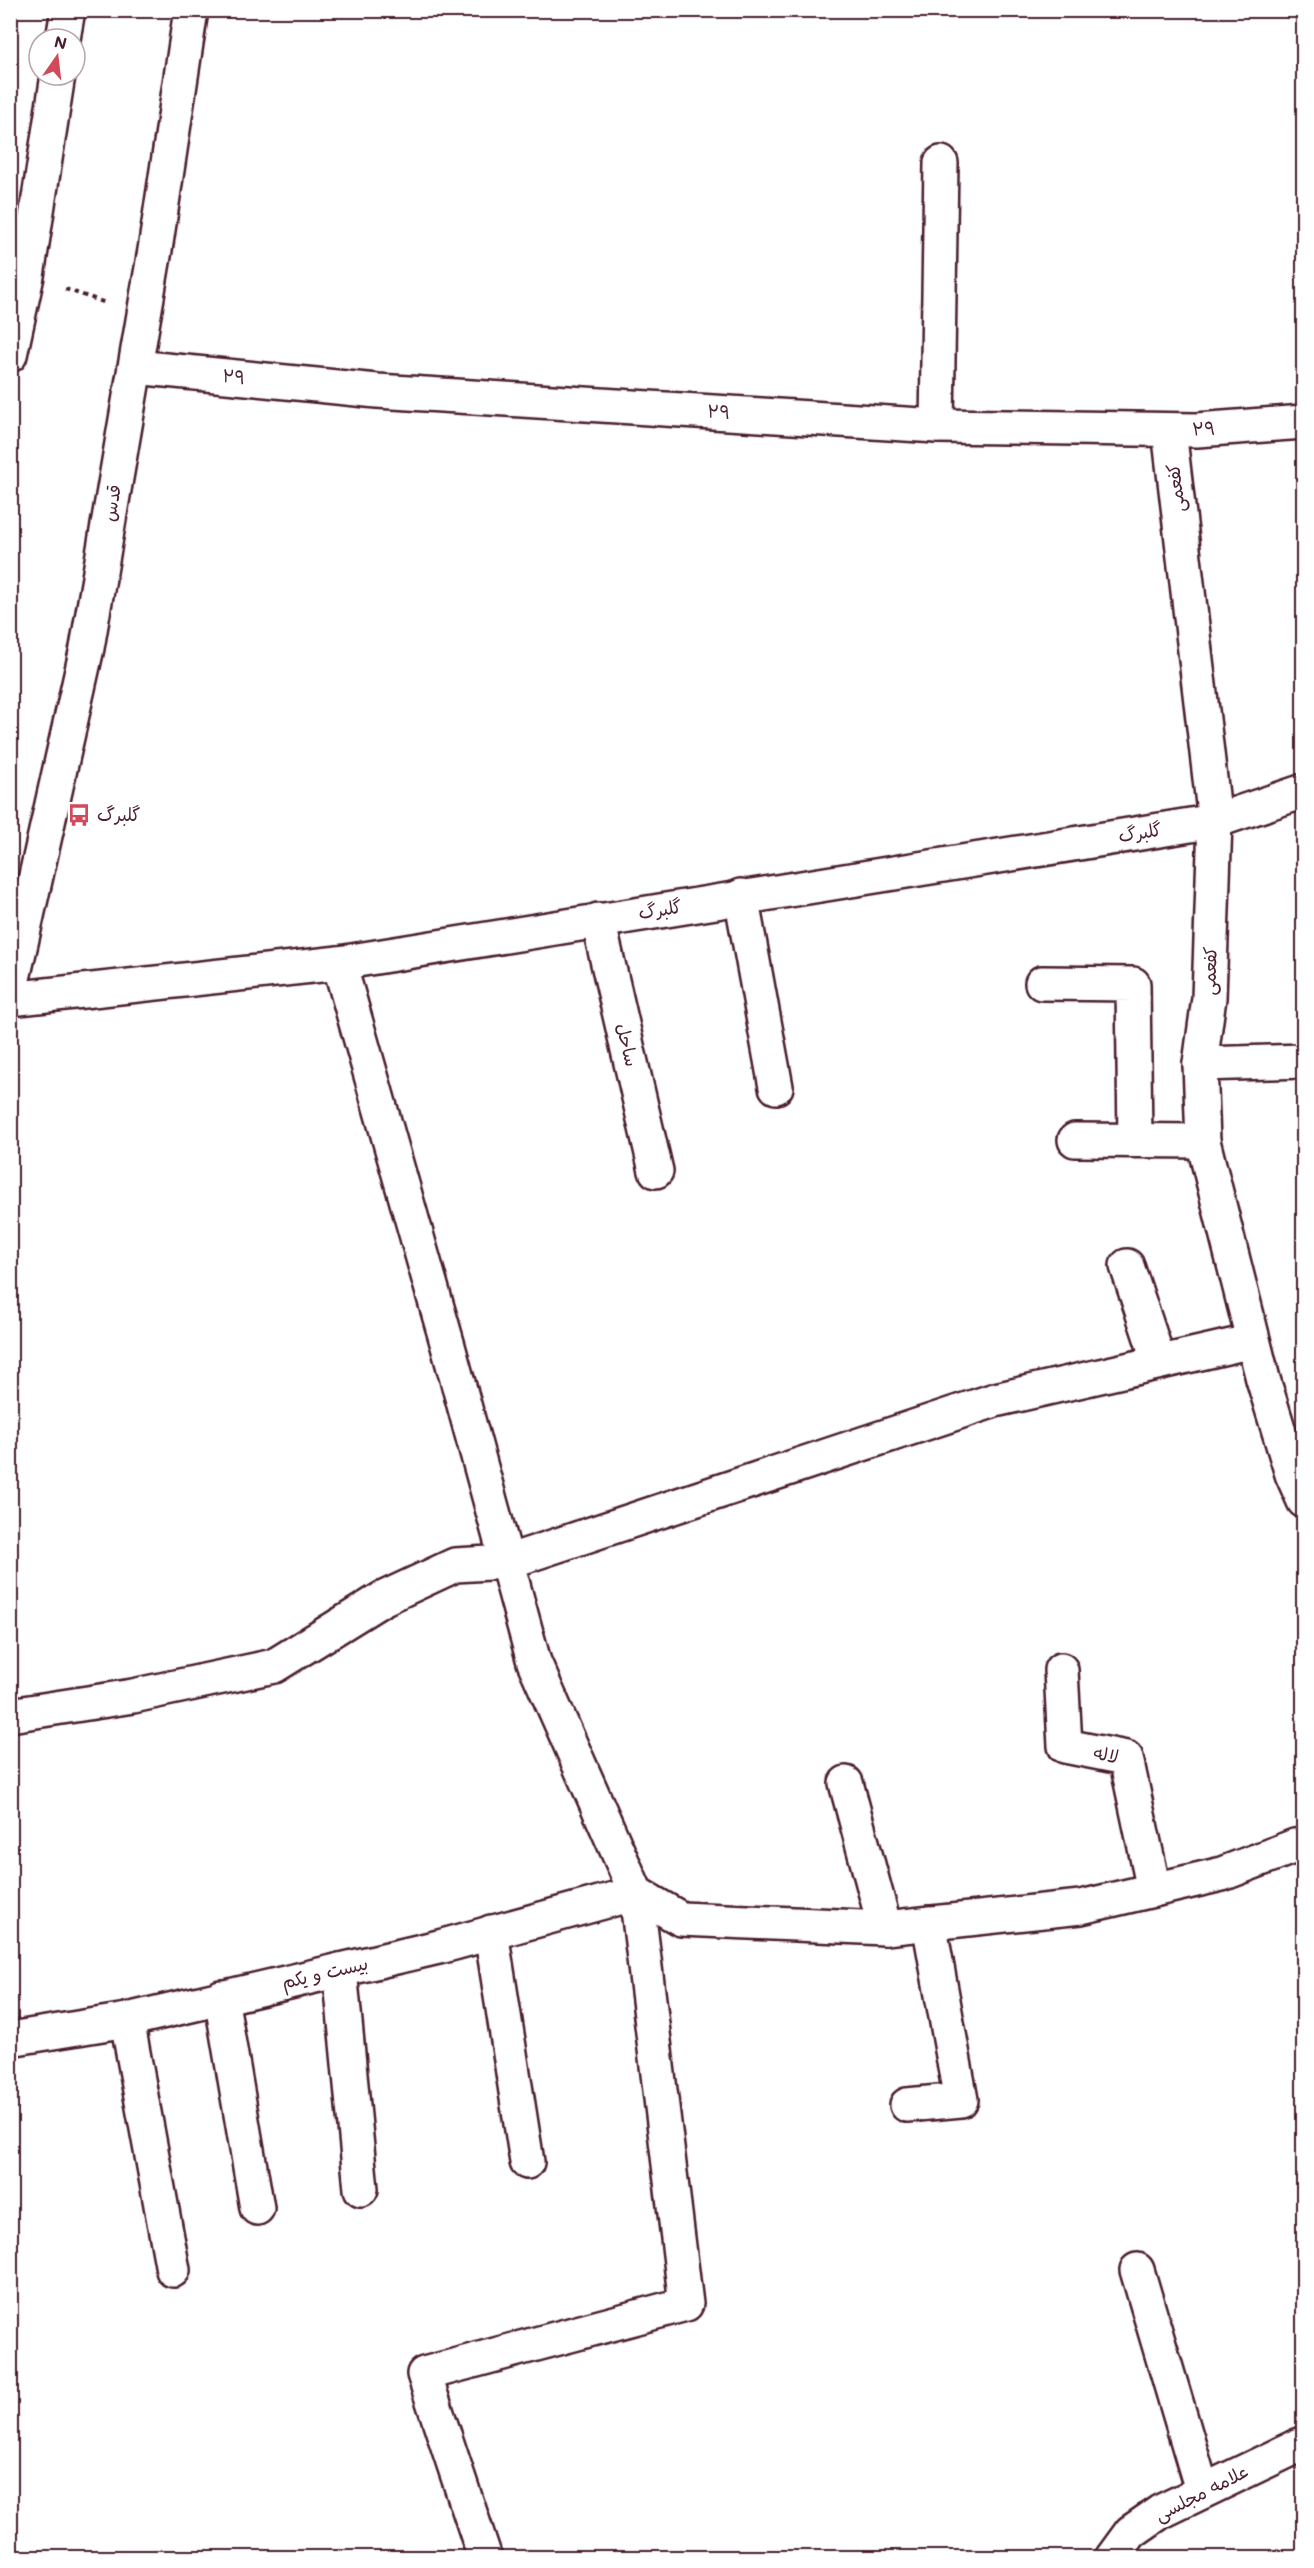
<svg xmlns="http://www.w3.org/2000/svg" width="1314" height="2568" font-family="Mali,'Playpen Sans Arabic',sans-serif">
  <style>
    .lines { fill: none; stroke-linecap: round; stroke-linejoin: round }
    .minor-casing { stroke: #4a1f2b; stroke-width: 38 }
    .secondary-casing { stroke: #4a1f2b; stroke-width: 38 }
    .path { stroke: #4a1f2b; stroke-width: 4; stroke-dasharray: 4.5 4.5; stroke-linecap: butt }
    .minor { stroke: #fff; stroke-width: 33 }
    .secondary { stroke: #fff; stroke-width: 33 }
    .labels { text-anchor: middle; stroke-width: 6; stroke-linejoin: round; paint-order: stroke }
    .street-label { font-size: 18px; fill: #4a1f2b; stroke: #fff }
    .poi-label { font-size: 18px; fill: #4a1f2b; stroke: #fff; text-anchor: start }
  </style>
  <rect width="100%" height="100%" fill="#fff"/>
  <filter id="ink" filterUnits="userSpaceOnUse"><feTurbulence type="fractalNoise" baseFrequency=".0167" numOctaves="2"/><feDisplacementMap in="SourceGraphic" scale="12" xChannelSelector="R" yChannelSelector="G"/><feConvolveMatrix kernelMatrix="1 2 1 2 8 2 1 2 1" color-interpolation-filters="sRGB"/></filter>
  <g filter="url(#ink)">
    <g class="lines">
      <g class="minor-casing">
        <g id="minor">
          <polyline points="135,367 377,391 937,426 1197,430 1304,422"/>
          <polyline points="937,426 941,163"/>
          <polyline points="1169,430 1215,821 1209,998 1200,1064 1203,1141 1263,1379 1292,1474 1304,1501"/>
          <polyline points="741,896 776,1087"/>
          <polyline points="598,920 656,1171"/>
          <polyline points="339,963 448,1346 534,1662 636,1893 681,1919 885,1928 1081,1907 1222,1874 1295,1846 1304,1845"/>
          <polyline points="1042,983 1133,984 1135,1140"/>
          <polyline points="10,999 339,963 1215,821 1304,791"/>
          <polyline points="1200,1064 1304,1061"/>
          <polyline points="1075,1140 1203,1141"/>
          <polyline points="1127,1266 1159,1362"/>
          <polyline points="1061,1670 1065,1746 1126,1758 1154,1890"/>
          <polyline points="10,1715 133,1696 274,1666 382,1599 455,1565 507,1562 995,1400 1253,1341"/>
          <polyline points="846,1783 885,1928"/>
          <polyline points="491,1932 527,2162"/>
          <polyline points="340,1970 361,2189"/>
          <polyline points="221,1997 257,2208"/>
          <polyline points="127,2020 173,2270"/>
          <polyline points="10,2039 127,2020 443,1946 636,1893 686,2304 424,2374 485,2558"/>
          <polyline points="907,2105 961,2100 929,1923"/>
          <polyline points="1137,2270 1202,2490"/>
          <polyline points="1112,2558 1131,2532 1160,2512 1304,2443"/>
        </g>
      </g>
      <g class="secondary-casing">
        <g id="secondary">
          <polyline points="63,39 68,10"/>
          <polyline points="10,355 27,276 58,75"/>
          <polyline points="10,992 87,648 155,250 191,10"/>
        </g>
      </g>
      <polyline class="path" points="65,289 106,303"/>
      <use href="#minor" class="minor"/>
      <use href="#secondary" class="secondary"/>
    </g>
  </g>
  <defs>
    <g id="bus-bare" transform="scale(1.8)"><path d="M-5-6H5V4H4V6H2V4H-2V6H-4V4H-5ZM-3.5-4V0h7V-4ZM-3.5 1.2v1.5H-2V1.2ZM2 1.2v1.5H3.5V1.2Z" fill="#d1495b" stroke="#fff" stroke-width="2.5" paint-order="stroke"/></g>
  </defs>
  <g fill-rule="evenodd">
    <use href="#bus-bare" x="79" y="815"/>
  </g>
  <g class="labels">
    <g class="street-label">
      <text transform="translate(234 377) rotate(6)" y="6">۲۹</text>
      <text transform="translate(719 412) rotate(4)" y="6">۲۹</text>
      <text transform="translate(1204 429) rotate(-3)" y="6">۲۹</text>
      <text transform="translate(1176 488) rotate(-97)" y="6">کفعمی</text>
      <text transform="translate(112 503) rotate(-80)" y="6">قدس</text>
      <text transform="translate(1140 833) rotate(-9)" y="6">گلبرگ</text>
      <text transform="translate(660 910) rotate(-9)" y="6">گلبرگ</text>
      <text transform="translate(1210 971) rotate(-88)" y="6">کفعمی</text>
      <text transform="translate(627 1045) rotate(77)" y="6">ساحل</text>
      <text transform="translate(1106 1755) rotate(12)" y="6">لاله</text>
      <text transform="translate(325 1973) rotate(-13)" y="6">بیست و یکم</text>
      <text transform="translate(1202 2493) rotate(-27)" y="6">علامه مجلسی</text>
    </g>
    <g class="poi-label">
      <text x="97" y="821">گلبرگ</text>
    </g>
  </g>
  <rect width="1314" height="2568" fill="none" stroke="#fff" stroke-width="36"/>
  <rect x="18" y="18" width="1278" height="2532" fill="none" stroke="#4a1f2b" stroke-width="2" filter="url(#ink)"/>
  <g transform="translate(57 57) rotate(14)"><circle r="28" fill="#ffffff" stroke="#b7a5aa" stroke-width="1.5"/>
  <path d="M0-4.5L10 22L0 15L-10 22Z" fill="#d1495b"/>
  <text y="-9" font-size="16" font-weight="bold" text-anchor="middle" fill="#4a1f2b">N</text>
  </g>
</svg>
